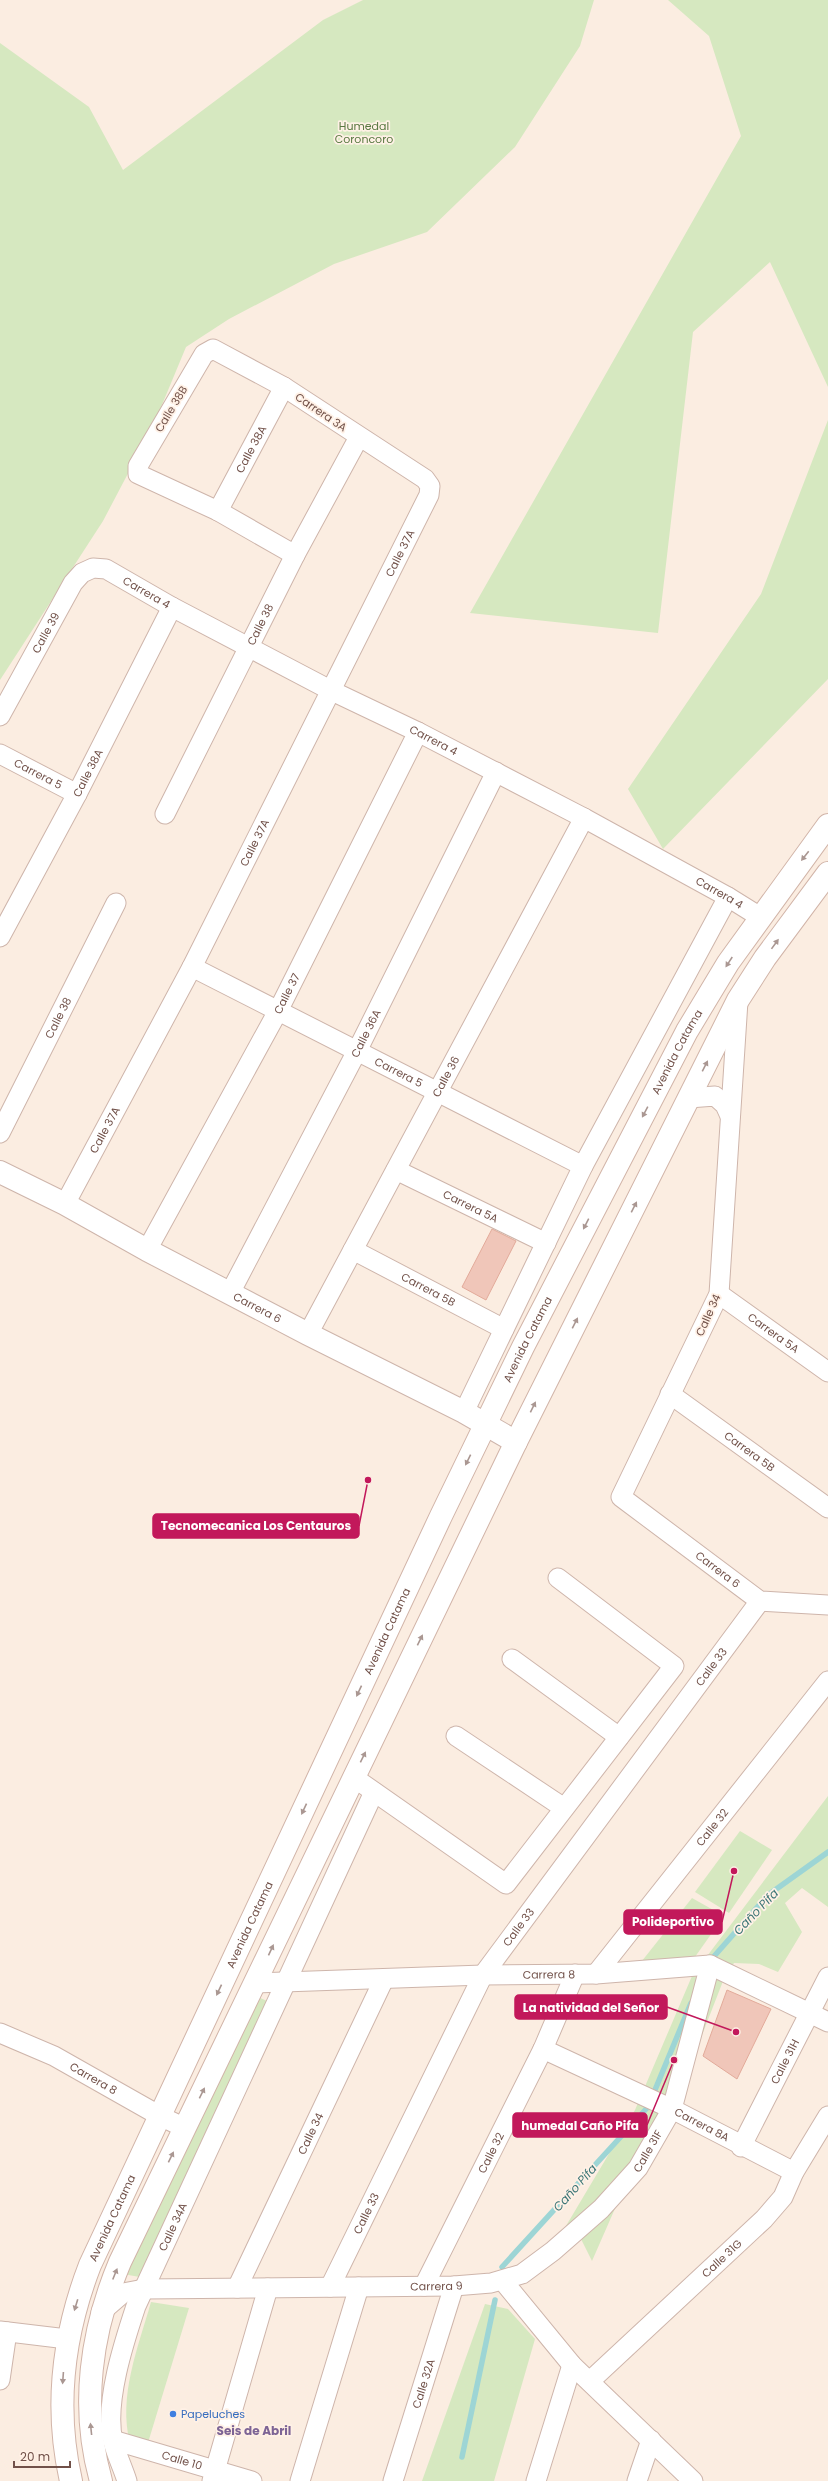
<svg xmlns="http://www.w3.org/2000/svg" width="828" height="2481" font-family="Poppins,sans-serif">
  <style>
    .green { fill: #d6e8c0 }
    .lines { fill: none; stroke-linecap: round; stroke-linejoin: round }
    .stream { stroke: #9dd5d5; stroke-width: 5.5 }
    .building { fill: #f0c6b9; stroke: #e2aa9a }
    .minor-casing { stroke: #ceb5ab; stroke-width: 21 }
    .tertiary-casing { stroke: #ceb5ab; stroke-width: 24 }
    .secondary-casing { stroke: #d1b4a8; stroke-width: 24 }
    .minor { stroke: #fff; stroke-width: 19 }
    .tertiary { stroke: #fff; stroke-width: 22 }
    .secondary { stroke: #fff; stroke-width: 22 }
    .oneway { fill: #aa9792 }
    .shop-dot { fill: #3f7fe0; stroke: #fff1e6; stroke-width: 1.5 }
    .labels { text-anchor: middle; stroke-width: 3.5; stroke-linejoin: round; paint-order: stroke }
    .park-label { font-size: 11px; fill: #597841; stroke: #fff1e6 }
    .street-label { font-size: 11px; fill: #715149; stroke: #fff1e6 }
    .shop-label { font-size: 11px; fill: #366cbe; stroke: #fff1e6; text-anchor: start }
    .water-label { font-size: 12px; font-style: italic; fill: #3d7677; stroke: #fff1e6 }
    .neighbourhood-label { font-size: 12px; font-weight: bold; fill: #7d6495; stroke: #fff1e6 }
    .leader { fill: none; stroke: #c2185b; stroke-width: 1.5 }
    .callout-dot { fill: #c2185b; stroke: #fff1e6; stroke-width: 1.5 }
    .callout { fill: #c2185b; stroke: #c2185b; stroke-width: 1.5 }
    .callout-label { font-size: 12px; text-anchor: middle; font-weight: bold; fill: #fff }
  </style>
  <rect width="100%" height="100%" fill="#fbede1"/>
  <g class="green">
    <polygon points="363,0 594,0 580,46 515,147 427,232 334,264 229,319 186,347 154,424 103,521 0,680 0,43 89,107 123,170 323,20"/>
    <polygon points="668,0 828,0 828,387 770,262 693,332 658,633 470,613 741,136 709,36"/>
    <polygon points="828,420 828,679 663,849 628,789 761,594"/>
    <polygon points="828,1796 828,1907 802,1888 785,1903 802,1932 778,1972 759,1964 734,1963 725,1976 655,2156 617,2204 592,2261 578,2233 557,2241 635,2110 692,1976"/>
    <polygon points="740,1831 772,1850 729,1913 695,1892"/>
    <polygon points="692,1898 724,1916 685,1971 630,1976"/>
    <polygon points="258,1997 274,2004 145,2278 123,2274"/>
    <path d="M151,2302L189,2308L147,2446L130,2443C118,2396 138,2348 151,2302Z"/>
    <polygon points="485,2304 508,2309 535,2339 494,2481 422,2481"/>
  </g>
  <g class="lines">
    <g class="stream">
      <polyline points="709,1962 768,1895 828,1852"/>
      <polyline points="655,2090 691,2003"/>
      <polyline points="502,2267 647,2108"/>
      <polyline points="462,2457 495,2300"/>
    </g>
  </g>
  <g class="building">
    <polygon points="492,1229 516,1241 486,1300 462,1287"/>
    <polygon points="727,1990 771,2009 737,2079 703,2056"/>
  </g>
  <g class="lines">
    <g class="minor-casing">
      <g id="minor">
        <path id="s1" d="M218,511L284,387"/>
        <path id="s2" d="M0,716L73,583L82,573L93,568L106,569L172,607L332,691L418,732L584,818L728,897L760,917"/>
        <path id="s3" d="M0,754L77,794"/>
        <path id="s4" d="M165,814L295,555L359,437"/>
        <path id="s5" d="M0,937L77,794L172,607"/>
        <path id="s6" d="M192,967L583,1166"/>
        <path id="s7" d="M738,1001L719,1294L621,1497L760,1601L828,1605"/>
        <polyline points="689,1098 715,1096 725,1105 730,1116"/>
        <path id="s8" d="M0,1133L116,903"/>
        <path id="s9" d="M396,1170L546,1243"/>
        <path id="s10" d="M65,1204L192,967L429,495L430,486L425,479L284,387L213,349L204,354L138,466V474L218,511L295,555"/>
        <path id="s11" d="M147,1250L278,1011L418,732"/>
        <path id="s12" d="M353,1250L504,1329"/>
        <path id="s13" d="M230,1293L357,1051L496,772"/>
        <path id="s14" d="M719,1294L828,1372"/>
        <path id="s15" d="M308,1334L584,818"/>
        <path id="s16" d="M670,1394L828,1508"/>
        <polyline points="464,1412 583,1166 728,897"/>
        <polyline points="512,1659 619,1737"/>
        <polyline points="456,1736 564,1808"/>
        <polyline points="353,1777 506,1884 674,1666 558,1578"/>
        <path id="s17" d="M596,1974L828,1681"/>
        <path id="s18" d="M255,1983L483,1975L596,1974L710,1965L828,2022"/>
        <path id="s19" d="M0,2033L54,2056L160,2116L185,2128"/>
        <path id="s20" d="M543,2049L672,2109L794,2172"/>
        <path id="s21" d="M741,2147L828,1977"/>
        <polyline points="503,2281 572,2365 693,2481"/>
        <path id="s22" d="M424,2286L543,2049L575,1974"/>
        <path id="s23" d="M330,2287L483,1975L760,1601"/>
        <path id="s24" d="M237,2288L384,1979"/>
        <path id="s25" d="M101,2312L123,2293L144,2289L454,2286L491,2283L522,2274L553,2251L601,2209L638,2168L672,2109L710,1965"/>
        <polyline points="0,2331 67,2339"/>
        <polyline points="0,2380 7,2332"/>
        <path id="s26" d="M590,2381L764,2219L783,2197L794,2172L828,2116"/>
        <path id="s27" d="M113,2440L252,2481"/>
        <path id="s28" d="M127,2481C123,2468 116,2454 113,2441C104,2403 124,2342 136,2306L374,1792"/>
        <polyline points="212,2481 268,2288"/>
        <polyline points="300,2481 359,2287"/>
        <path id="s29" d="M393,2481L454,2286"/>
        <polyline points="536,2481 572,2365"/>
        <polyline points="637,2481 651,2440"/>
      </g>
    </g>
    <g class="tertiary-casing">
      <g id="tertiary">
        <path id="s30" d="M0,1172L65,1204L147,1250L308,1334L464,1412L516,1442"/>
      </g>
    </g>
    <g class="secondary-casing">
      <g id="secondary">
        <path id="s31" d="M71,2481C54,2407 63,2335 90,2265L441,1516L523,1347L687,1031L728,963L828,825"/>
        <path d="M101,2481C80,2407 91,2331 120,2262L516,1442L738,1000L765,958L828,873"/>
      </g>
    </g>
    <use href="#minor" class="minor"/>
    <use href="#tertiary" class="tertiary"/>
    <use href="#secondary" class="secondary"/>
  </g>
  <defs><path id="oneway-solid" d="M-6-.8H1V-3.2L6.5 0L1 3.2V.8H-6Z"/></defs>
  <g class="oneway">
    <use href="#oneway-solid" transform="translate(805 856) rotate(128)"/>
    <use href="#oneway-solid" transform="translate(775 944) rotate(-54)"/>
    <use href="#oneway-solid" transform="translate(729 962) rotate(123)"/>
    <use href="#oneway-solid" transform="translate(705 1066) rotate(-63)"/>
    <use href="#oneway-solid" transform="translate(645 1112) rotate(118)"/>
    <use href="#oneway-solid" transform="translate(634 1207) rotate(-63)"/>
    <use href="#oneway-solid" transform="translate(586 1224) rotate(117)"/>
    <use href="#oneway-solid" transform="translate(575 1323) rotate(-63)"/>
    <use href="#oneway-solid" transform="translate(533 1407) rotate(-64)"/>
    <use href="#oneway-solid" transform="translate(468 1460) rotate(116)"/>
    <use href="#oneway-solid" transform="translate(420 1640) rotate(-64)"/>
    <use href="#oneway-solid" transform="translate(359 1691) rotate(115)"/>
    <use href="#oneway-solid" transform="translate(363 1757) rotate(-64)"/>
    <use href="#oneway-solid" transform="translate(304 1809) rotate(115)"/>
    <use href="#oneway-solid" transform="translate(271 1950) rotate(-65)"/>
    <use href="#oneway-solid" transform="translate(219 1990) rotate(115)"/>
    <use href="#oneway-solid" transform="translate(202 2093) rotate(-64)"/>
    <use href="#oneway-solid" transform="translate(171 2157) rotate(-64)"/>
    <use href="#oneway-solid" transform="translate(115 2274) rotate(-68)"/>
    <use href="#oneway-solid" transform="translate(76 2305) rotate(107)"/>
    <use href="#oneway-solid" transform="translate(63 2378) rotate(94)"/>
    <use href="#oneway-solid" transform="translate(91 2429) rotate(-96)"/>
  </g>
  <circle class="shop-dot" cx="173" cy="2414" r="4"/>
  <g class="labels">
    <g class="park-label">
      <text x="364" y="130">Humedal<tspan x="364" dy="13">Coroncoro</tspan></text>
    </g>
    <g class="street-label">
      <text transform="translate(171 409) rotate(-59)" y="4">Calle 38B</text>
      <text transform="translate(321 412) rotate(34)" y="4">Carrera 3A</text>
      <text dy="4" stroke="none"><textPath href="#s1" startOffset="70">Calle 38A</textPath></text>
      <text dy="4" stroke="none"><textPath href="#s10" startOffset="732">Calle 37A</textPath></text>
      <text dy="4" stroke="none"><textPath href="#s2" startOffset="237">Carrera 4</textPath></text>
      <text dy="4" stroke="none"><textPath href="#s4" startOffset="212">Calle 38</textPath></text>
      <text dy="4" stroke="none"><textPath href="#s2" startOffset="95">Calle 39</textPath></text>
      <text dy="4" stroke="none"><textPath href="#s2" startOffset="560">Carrera 4</textPath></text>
      <text dy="4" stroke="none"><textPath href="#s5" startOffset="186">Calle 38A</textPath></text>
      <text dy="4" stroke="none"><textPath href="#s3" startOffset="43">Carrera 5</textPath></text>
      <text dy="4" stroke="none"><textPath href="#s10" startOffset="408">Calle 37A</textPath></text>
      <text dy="4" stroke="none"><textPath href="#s2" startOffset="884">Carrera 4</textPath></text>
      <text dy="4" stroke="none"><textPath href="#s11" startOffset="292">Calle 37</textPath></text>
      <text dy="4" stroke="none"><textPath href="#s8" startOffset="129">Calle 38</textPath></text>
      <text dy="4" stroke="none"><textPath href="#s13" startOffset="293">Calle 36A</textPath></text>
      <text dy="4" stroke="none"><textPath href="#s31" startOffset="1568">Avenida Catama</textPath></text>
      <text dy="4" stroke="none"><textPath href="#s6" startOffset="232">Carrera 5</textPath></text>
      <text dy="4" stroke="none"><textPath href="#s15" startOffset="292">Calle 36</textPath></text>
      <text dy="4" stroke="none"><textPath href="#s10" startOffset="84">Calle 37A</textPath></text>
      <text dy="4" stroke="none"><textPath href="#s9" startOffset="83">Carrera 5A</textPath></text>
      <text dy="4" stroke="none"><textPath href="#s12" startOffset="85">Carrera 5B</textPath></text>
      <text dy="4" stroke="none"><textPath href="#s30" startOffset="291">Carrera 6</textPath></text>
      <text transform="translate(708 1315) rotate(-66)" y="4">Calle 34</text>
      <text dy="4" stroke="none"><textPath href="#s14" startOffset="67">Carrera 5A</textPath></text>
      <text dy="4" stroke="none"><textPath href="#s31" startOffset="1244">Avenida Catama</textPath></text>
      <text dy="4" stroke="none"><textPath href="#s16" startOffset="98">Carrera 5B</textPath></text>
      <text dy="4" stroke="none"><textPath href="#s7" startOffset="640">Carrera 6</textPath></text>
      <text dy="4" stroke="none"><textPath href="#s31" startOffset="920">Avenida Catama</textPath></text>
      <text dy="4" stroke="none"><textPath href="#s23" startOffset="731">Calle 33</textPath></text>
      <text dy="4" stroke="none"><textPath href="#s17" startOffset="187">Calle 32</textPath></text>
      <text dy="4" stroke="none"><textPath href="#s31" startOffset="596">Avenida Catama</textPath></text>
      <text dy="4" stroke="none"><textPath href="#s23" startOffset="407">Calle 33</textPath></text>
      <text dy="4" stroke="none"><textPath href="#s18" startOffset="294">Carrera 8</textPath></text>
      <text dy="4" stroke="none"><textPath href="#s21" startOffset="96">Calle 31H</textPath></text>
      <text dy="4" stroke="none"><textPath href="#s19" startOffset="104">Carrera 8</textPath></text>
      <text dy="4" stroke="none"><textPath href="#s20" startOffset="176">Carrera 8A</textPath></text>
      <text dy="4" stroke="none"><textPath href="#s24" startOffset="171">Calle 34</textPath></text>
      <text dy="4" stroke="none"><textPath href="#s25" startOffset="607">Calle 31F</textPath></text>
      <text dy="4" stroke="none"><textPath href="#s22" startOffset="149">Calle 32</textPath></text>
      <text dy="4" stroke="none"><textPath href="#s23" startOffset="82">Calle 33</textPath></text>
      <text dy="4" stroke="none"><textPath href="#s31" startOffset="272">Avenida Catama</textPath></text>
      <text dy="4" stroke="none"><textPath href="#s28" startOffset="268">Calle 34A</textPath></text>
      <text dy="4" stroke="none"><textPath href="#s26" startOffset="180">Calle 31G</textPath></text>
      <text dy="4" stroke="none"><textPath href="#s25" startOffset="343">Carrera 9</textPath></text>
      <text dy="4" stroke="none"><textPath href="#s29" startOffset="102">Calle 32A</textPath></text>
      <text dy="4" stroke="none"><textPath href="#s27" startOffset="72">Calle 10</textPath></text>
    </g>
    <g class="shop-label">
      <text x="181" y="2418">Papeluches</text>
    </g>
    <g class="water-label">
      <text transform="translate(756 1912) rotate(-46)" y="4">Caño Pifa</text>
      <text transform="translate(575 2188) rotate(-48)" y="4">Caño Pifa</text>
    </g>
    <g class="neighbourhood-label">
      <text x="254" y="2435">Seis de Abril</text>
    </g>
  </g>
  <path class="leader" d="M368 1480L359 1526M734 1871L722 1922M736 2032L667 2007M674 2060L647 2125"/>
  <g class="callout-dot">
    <circle cx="368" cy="1480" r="4"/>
    <circle cx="734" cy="1871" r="4"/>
    <circle cx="736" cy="2032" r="4"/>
    <circle cx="674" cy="2060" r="4"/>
  </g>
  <g class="callout">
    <rect x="153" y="1514" width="206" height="24" rx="4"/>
    <rect x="624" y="1910" width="98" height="24" rx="4"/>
    <rect x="515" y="1995" width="152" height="24" rx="4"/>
    <rect x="513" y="2113" width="134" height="24" rx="4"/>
  </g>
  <g class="callout-label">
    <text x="256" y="1530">Tecnomecanica Los Centauros</text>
    <text x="673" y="1926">Polideportivo</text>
    <text x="591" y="2012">La natividad del Señor</text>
    <text x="580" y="2130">humedal Caño Pifa</text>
  </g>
  <path d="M14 2461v6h56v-6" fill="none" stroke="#715149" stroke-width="2"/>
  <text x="20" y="2461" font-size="12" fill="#715149" stroke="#fff1e6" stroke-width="3" paint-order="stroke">20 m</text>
</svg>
